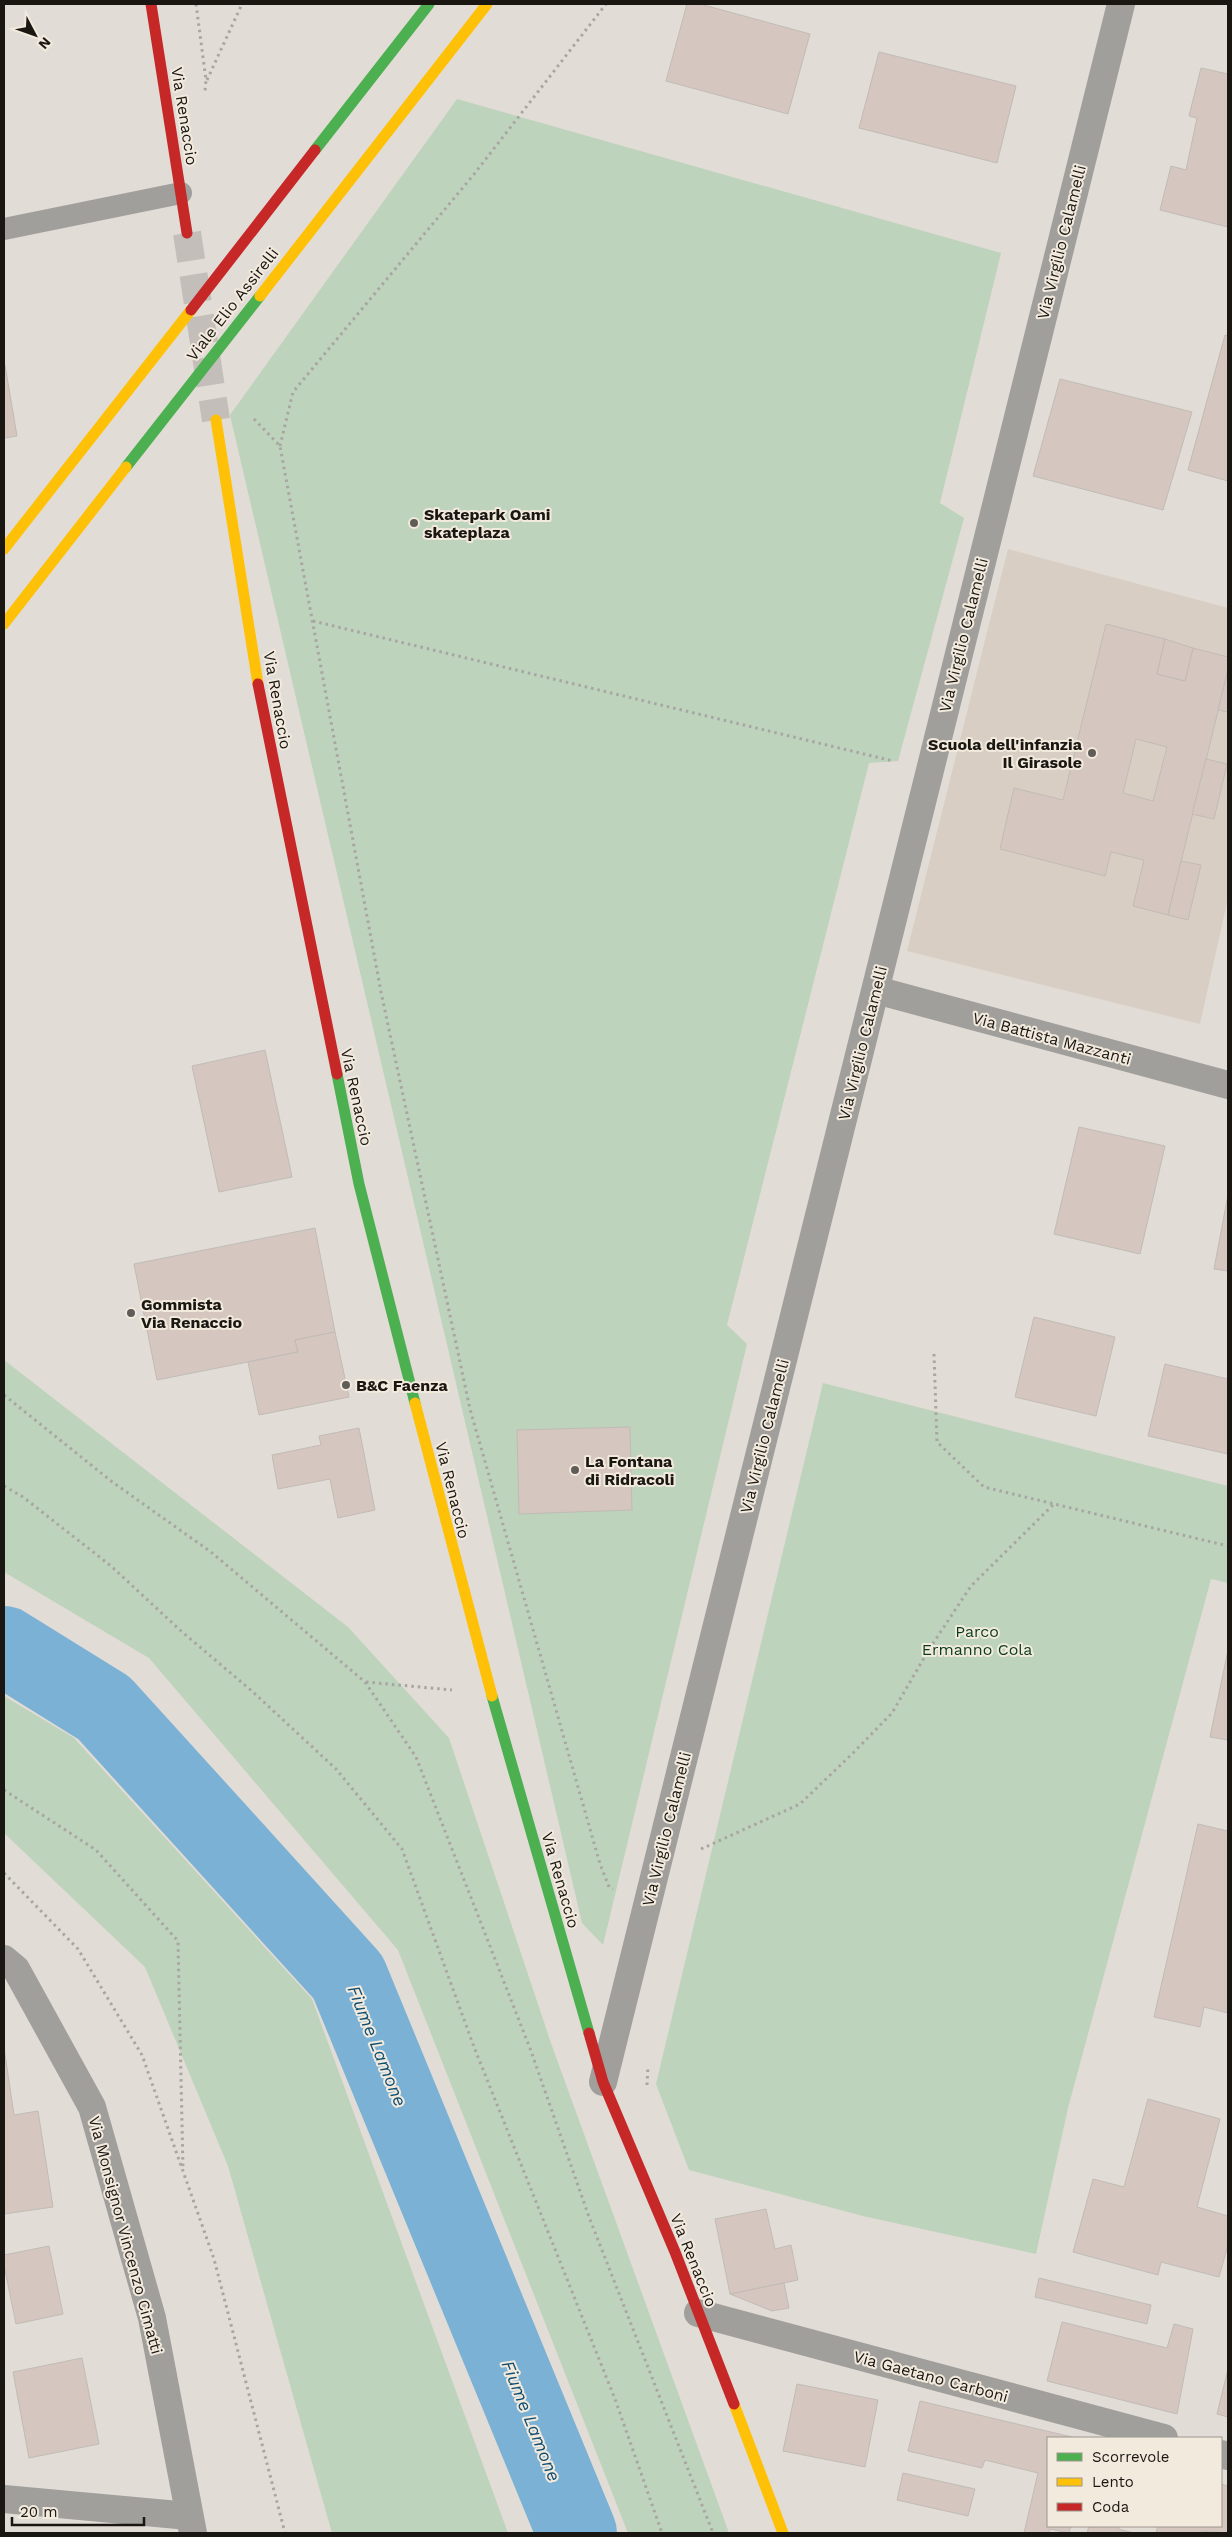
<svg xmlns="http://www.w3.org/2000/svg" width="1232" height="2537" font-family="'Work Sans',sans-serif">
  <style>
    .built { fill: #d8cec3 }
    .green { fill: #bdd3bc }
    .lines { fill: none; stroke-linecap: round; stroke-linejoin: round }
    .river { stroke: #7ab1d5; stroke-width: 80 }
    .building { fill: #d5c6bf; stroke: #c1bbb7; fill-rule: evenodd }
    .secondary-tunnel { stroke: #c3beb9; stroke-width: 28; stroke-dasharray: 28 14; stroke-linecap: butt }
    .path { stroke: #a8a5a2; stroke-width: 3; stroke-dasharray: 2.5 4; stroke-linecap: butt }
    .lane { stroke: #a19f9c; stroke-width: 22 }
    .street { stroke: #a19f9c; stroke-width: 28 }
    .fast { stroke: #4caf50; stroke-width: 11 }
    .slow { stroke: #ffc107; stroke-width: 11 }
    .jam { stroke: #c62828; stroke-width: 11 }
    .poi-dot { fill: #605c57; stroke: #f3eade; stroke-width: 2 }
    .labels { text-anchor: middle; stroke-width: 4; stroke-linejoin: round; paint-order: stroke }
    .street-label { font-size: 16px; fill: #1a1713; stroke: #f3eade }
    .poi-label { font-size: 16px; font-weight: bold; fill: #1a1713; stroke: #f3eade; text-anchor: start }
    .park-label { font-size: 16px; fill: #063d17; stroke: #f3eade }
    .water-label { font-size: 18px; font-style: italic; fill: #104f72; stroke: #f3eade }
  </style>
  <rect width="100%" height="100%" fill="#e1dcd6"/>
  <polygon class="built" points="1008,549 1228,608 1228,898 1200,1024 907,951"/>
  <g class="green">
    <polygon points="457,99 1001,253 940,503 964,518 898,761 869,763 727,1325 747,1344 603,1945 582,1923 230,415"/>
    <polygon points="4,1360 348,1627 449,1738 552,2046 729,2533 628,2533 398,1950 149,1658 4,1572"/>
    <polygon points="823,1383 1228,1486 1228,1583 1211,1579 1068,2108 1036,2254 863,2216 689,2170 656,2084"/>
    <polygon points="4,1696 74,1738 312,1999 508,2533 332,2533 228,2166 145,1967 4,1833"/>
  </g>
  <g class="lines">
    <polyline class="river" points="4,1646 104,1708 348,1977 577,2533"/>
  </g>
  <g class="building">
    <polygon points="687,4 700,4 810,34 788,114 666,81"/>
    <polygon points="879,52 1016,86 997,163 859,128"/>
    <polygon points="1201,68 1228,74 1228,227 1160,210 1171,166 1186,170 1197,118 1189,116"/>
    <polygon points="1225,335 1228,336 1228,481 1188,470"/>
    <polygon points="5,365 17,436 4,438 4,365"/>
    <polygon points="1060,379 1192,412 1163,510 1033,476"/>
    <path d="M1106,624L1165,639L1157,674L1185,681L1193,648L1228,657V670L1168,915L1133,906L1144,860L1111,852L1105,876L1000,849L1014,788L1063,800ZM1136,739L1167,747L1153,801L1123,793Z"/>
    <polygon points="1165,639 1193,648 1185,681 1157,674"/>
    <polygon points="1228,670 1228,712 1218,710"/>
    <polygon points="1206,759 1227,764 1214,819 1192,814"/>
    <polygon points="1181,861 1201,865 1188,920 1168,915"/>
    <polygon points="265,1050 292,1177 219,1192 192,1066"/>
    <polygon points="1079,1127 1165,1146 1140,1254 1054,1234"/>
    <polygon points="1228,1195 1228,1271 1214,1269"/>
    <polygon points="315,1228 335,1332 295,1340 298,1352 157,1380 134,1264"/>
    <polygon points="1034,1317 1115,1337 1096,1416 1015,1397"/>
    <polygon points="335,1332 349,1397 259,1415 248,1362 298,1352 295,1340"/>
    <polygon points="1165,1364 1228,1379 1228,1454 1148,1436"/>
    <polygon points="630,1427 632,1510 519,1514 517,1430"/>
    <polygon points="359,1428 375,1510 338,1518 330,1479 278,1489 272,1455 321,1445 319,1436"/>
    <polygon points="1228,1650 1228,1740 1210,1737"/>
    <polygon points="1198,1824 1228,1831 1228,2013 1204,2007 1200,2027 1154,2017"/>
    <polygon points="4,2048 14,2115 38,2111 53,2207 4,2214"/>
    <polygon points="1148,2099 1220,2119 1197,2207 1228,2216 1228,2245 1219,2277 1161,2262 1158,2275 1073,2252 1093,2179 1124,2187"/>
    <polygon points="766,2209 775,2249 791,2245 798,2280 730,2294 715,2219"/>
    <polygon points="49,2246 63,2314 16,2324 4,2265 4,2255"/>
    <polygon points="1039,2278 1151,2305 1147,2324 1035,2297"/>
    <polygon points="784,2283 789,2308 772,2311 730,2294"/>
    <polygon points="1062,2322 1167,2348 1174,2324 1193,2329 1177,2414 1047,2381"/>
    <polygon points="82,2358 99,2444 29,2458 13,2372"/>
    <polygon points="1228,2369 1228,2417 1217,2414"/>
    <polygon points="797,2384 878,2400 865,2467 783,2451"/>
    <polygon points="920,2401 1076,2438 1048,2438 1048,2526 1071,2526 1069,2533 1050,2529 1049,2533 1024,2533 1038,2473 985,2460 982,2468 908,2451"/>
    <polygon points="903,2473 975,2489 968,2516 897,2500"/>
    <polygon points="1221,2484 1228,2486 1228,2533 1201,2531 1200,2533 1156,2533 1158,2526 1221,2526"/>
    <polygon points="1089,2526 1119,2526 1118,2529 1134,2533 1087,2533"/>
  </g>
  <g class="lines">
    <polyline class="secondary-tunnel" points="187,233 216,420"/>
    <g class="path">
      <polyline points="196,4 206,80 205,91"/>
      <polyline points="207,80 242,4"/>
      <polyline points="254,419 280,446 381,992 470,1409 600,1864 609,1887 613,1889"/>
      <polyline points="280,446 293,392 475,173 606,4"/>
      <polyline points="313,621 893,761"/>
      <polyline points="934,1354 937,1442 984,1487 1228,1546"/>
      <polyline points="4,1395 111,1481 211,1552 365,1682 416,1757 531,2051 589,2217 713,2533"/>
      <polyline points="4,1486 23,1497 111,1566 181,1631 253,1692 336,1769 402,1849 474,2047 615,2399 662,2533"/>
      <polyline points="366,1682 452,1690"/>
      <polyline points="4,1790 96,1850 178,1941 183,2169"/>
      <polyline points="701,1849 800,1804 853,1753 892,1713 928,1651 971,1586 1054,1504"/>
      <polyline points="4,1873 78,1949 142,2055 214,2259 285,2533"/>
      <polyline points="647,2085 648,2066"/>
    </g>
    <polyline class="lane" points="4,229 181,193"/>
    <g class="street">
      <polyline points="876,990 1228,1085"/>
      <polyline points="4,1959 16,1969 92,2107 152,2318 193,2533"/>
      <polyline points="603,2082 1121,4"/>
      <polyline points="698,2313 1164,2438"/>
      <polyline points="1221,2454 1228,2456"/>
      <polyline points="4,2499 189,2516"/>
    </g>
    <g class="fast">
      <polyline points="315,150 429,4"/>
      <polyline points="126,467 260,296"/>
      <polyline points="337,1074 359,1184 415,1403"/>
      <polyline points="492,1696 589,2033"/>
    </g>
    <g class="slow">
      <polyline points="260,296 487,4"/>
      <polyline points="216,420 258,684"/>
      <polyline points="4,549 191,310"/>
      <polyline points="4,624 126,467"/>
      <polyline points="415,1403 492,1696"/>
      <polyline points="734,2404 783,2533"/>
    </g>
    <g class="jam">
      <polyline points="151,4 187,233"/>
      <polyline points="191,310 315,150"/>
      <polyline points="258,684 337,1074"/>
      <polyline points="589,2033 603,2082 675,2252 734,2404"/>
    </g>
  </g>
  <g class="poi-dot">
    <circle cx="414" cy="523" r="5"/>
    <circle cx="1092" cy="753" r="5"/>
    <circle cx="131" cy="1313" r="5"/>
    <circle cx="346" cy="1385" r="5"/>
    <circle cx="575" cy="1470" r="5"/>
  </g>
  <g class="labels">
    <g class="street-label">
      <text transform="translate(185 116) rotate(81)" y="6">Via Renaccio</text>
      <text transform="translate(1061 242) rotate(-76)" y="6">Via Virgilio Calamelli</text>
      <text transform="translate(232 304) rotate(-52)" y="6">Viale Elio Assirelli</text>
      <text transform="translate(963 635) rotate(-76)" y="6">Via Virgilio Calamelli</text>
      <text transform="translate(278 700) rotate(80)" y="6">Via Renaccio</text>
      <text transform="translate(1052 1038) rotate(15)" y="6">Via Battista Mazzanti</text>
      <text transform="translate(862 1043) rotate(-76)" y="6">Via Virgilio Calamelli</text>
      <text transform="translate(357 1097) rotate(78)" y="6">Via Renaccio</text>
      <text transform="translate(764 1436) rotate(-76)" y="6">Via Virgilio Calamelli</text>
      <text transform="translate(453 1490) rotate(76)" y="6">Via Renaccio</text>
      <text transform="translate(666 1829) rotate(-76)" y="6">Via Virgilio Calamelli</text>
      <text transform="translate(561 1880) rotate(74)" y="6">Via Renaccio</text>
      <text transform="translate(126 2235) rotate(75)" y="6">Via Monsignor Vincenzo Cimatti</text>
      <text transform="translate(694 2260) rotate(68)" y="6">Via Renaccio</text>
      <text transform="translate(931 2376) rotate(15)" y="6">Via Gaetano Carboni</text>
    </g>
    <g class="poi-label">
      <text x="424" y="520">Skatepark Oami<tspan x="424" dy="18">skateplaza</tspan></text>
      <text x="1082" y="750" text-anchor="end">Scuola dell'infanzia<tspan x="1082" dy="18">Il Girasole</tspan></text>
      <text x="141" y="1310">Gommista<tspan x="141" dy="18">Via Renaccio</tspan></text>
      <text x="356" y="1391">B&amp;C Faenza</text>
      <text x="585" y="1467">La Fontana<tspan x="585" dy="18">di Ridracoli</tspan></text>
    </g>
    <g class="park-label">
      <text x="977" y="1637">Parco<tspan x="977" dy="18">Ermanno Cola</tspan></text>
    </g>
    <g class="water-label">
      <text transform="translate(377 2046) rotate(68)" y="6">Fiume Lamone</text>
      <text transform="translate(531 2421) rotate(68)" y="6">Fiume Lamone</text>
    </g>
  </g>
  <rect width="1232" height="2537" fill="none" stroke="#1a1713" stroke-width="10"/>
  <rect x="1047" y="2437" width="175" height="90" fill="#f3eade" stroke="#9c968d"/>
  <rect x="1057" y="2453" width="25" height="8" fill="#4caf50" stroke="#9c968d"/>
  <text x="1092" y="2462" font-size="15" fill="#1a1713">Scorrevole</text>
  <rect x="1057" y="2478" width="25" height="8" fill="#ffc107" stroke="#9c968d"/>
  <text x="1092" y="2487" font-size="15" fill="#1a1713">Lento</text>
  <rect x="1057" y="2503" width="25" height="8" fill="#c62828" stroke="#9c968d"/>
  <text x="1092" y="2512" font-size="15" fill="#1a1713">Coda</text>
  <g transform="translate(35 35) rotate(131)" stroke="#f3eade" stroke-width="4" paint-order="stroke">
  <path d="M0-4L9 19L0 12L-9 19Z" fill="#1a1713"/>
  <text y="-8" font-size="14" font-weight="bold" text-anchor="middle" fill="#1a1713">N</text>
  </g>
  <path d="M12 2517v8h132v-8" fill="none" stroke="#1a1713" stroke-width="2.5"/>
  <text x="20" y="2517" font-size="15" fill="#1a1713" stroke="#f3eade" stroke-width="4" paint-order="stroke">20 m</text>
</svg>
